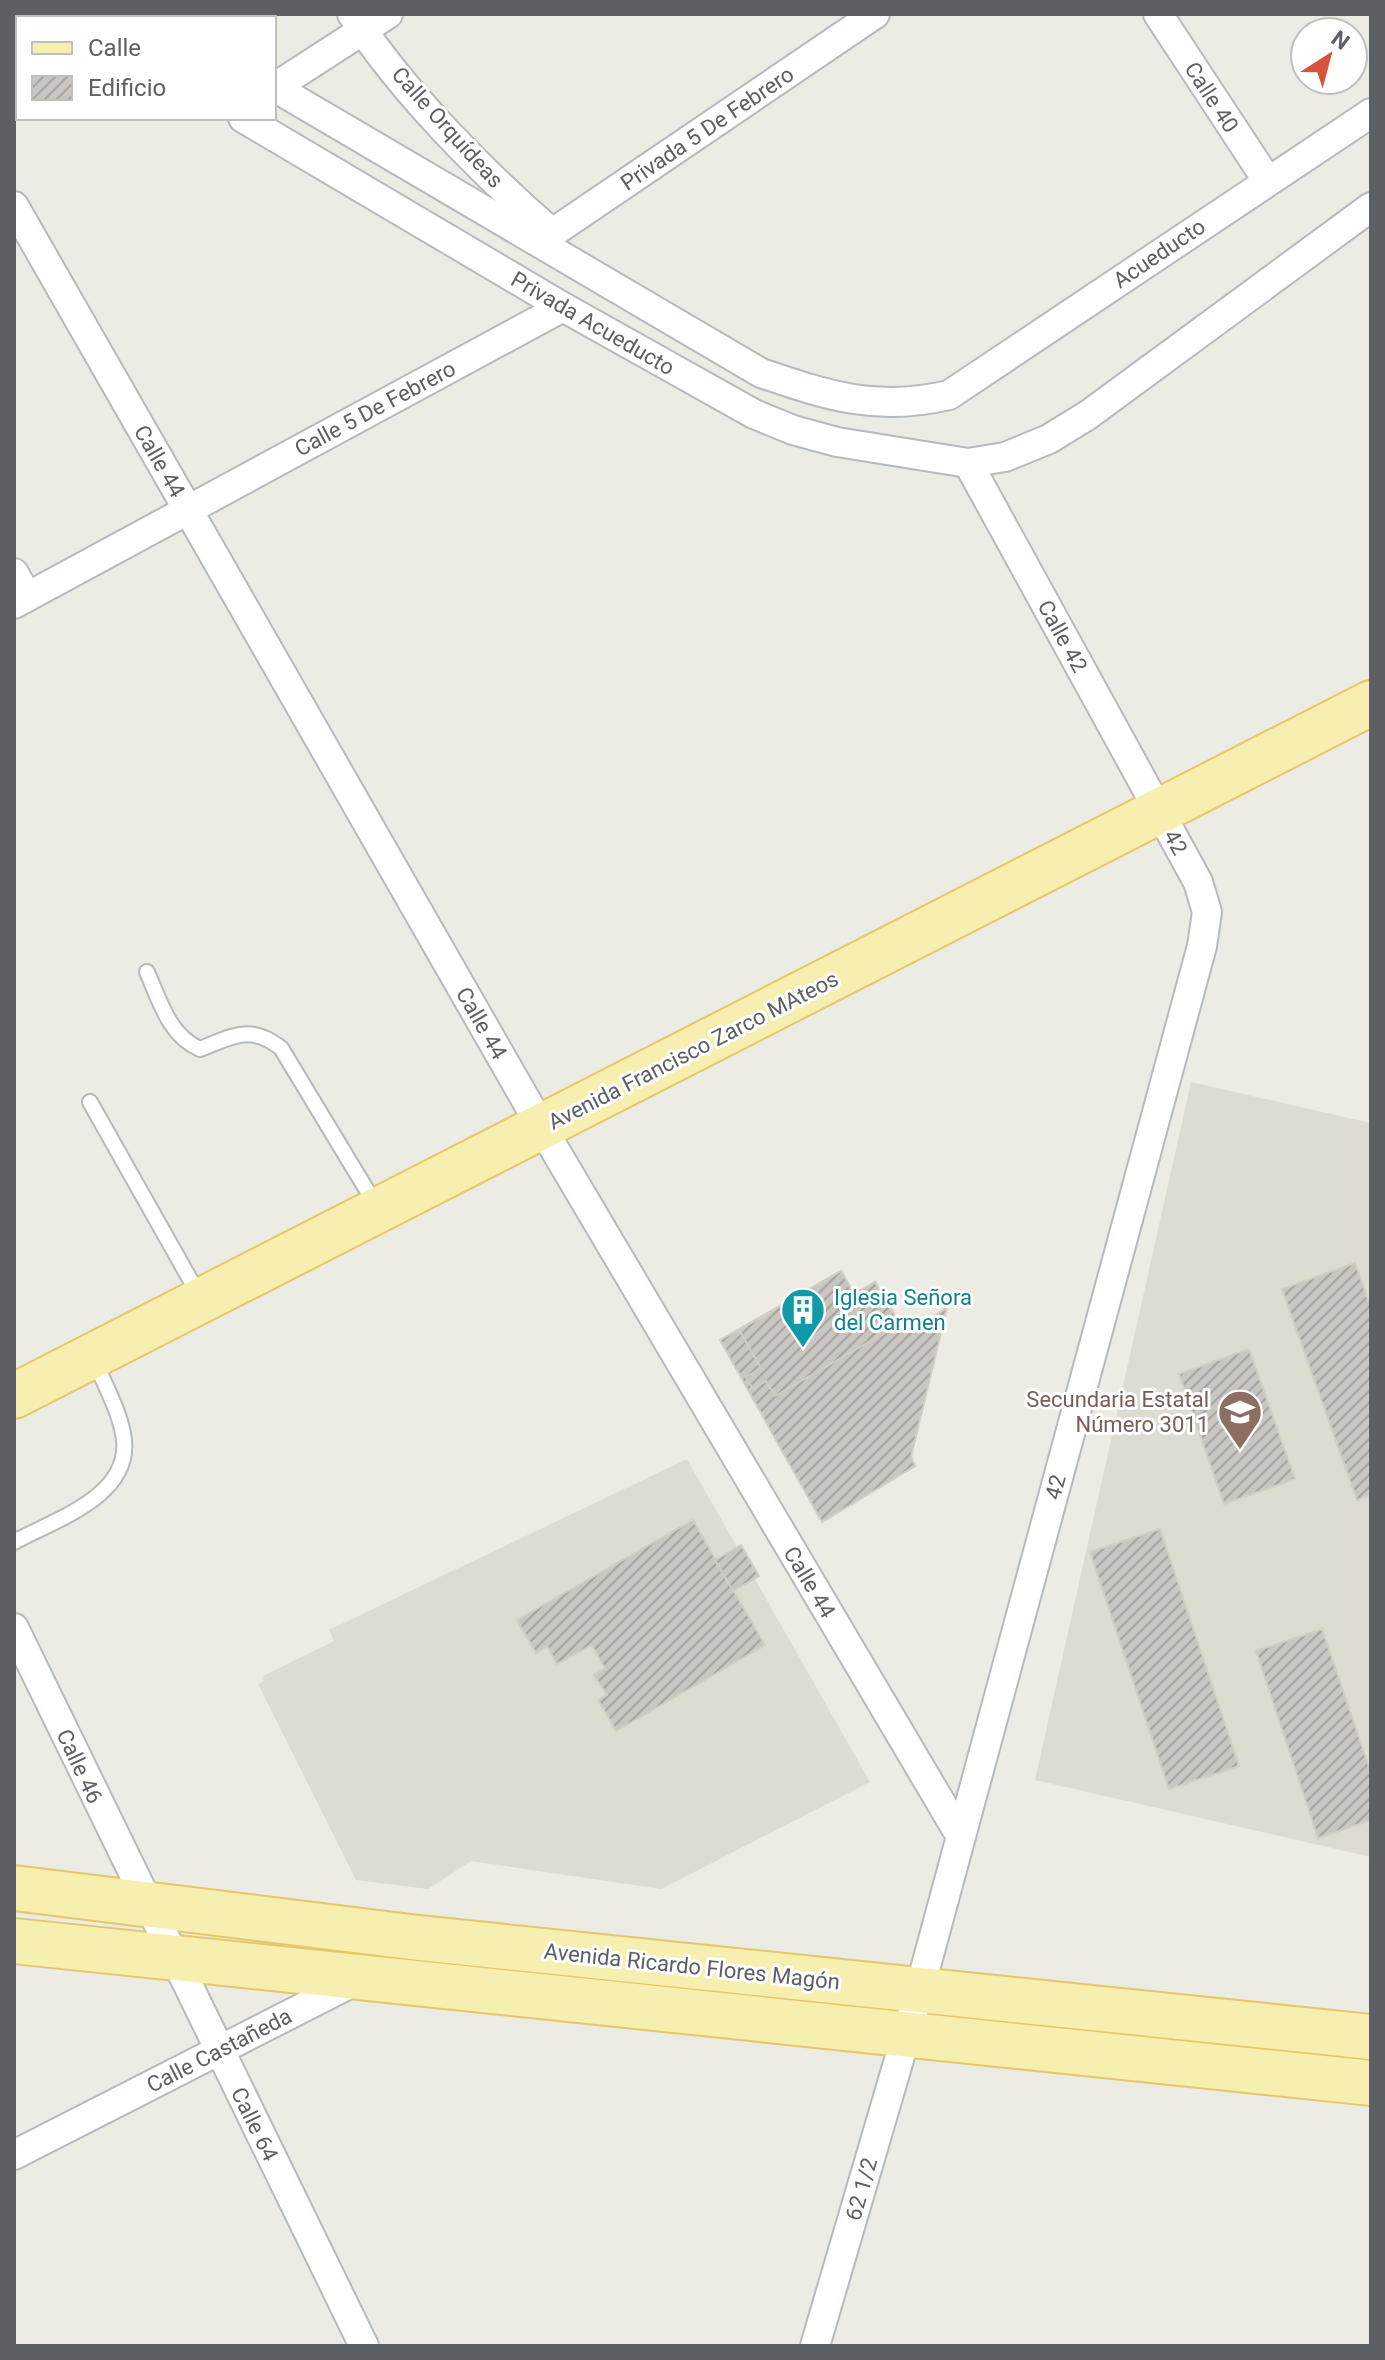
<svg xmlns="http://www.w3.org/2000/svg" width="1385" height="2360" font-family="Roboto,sans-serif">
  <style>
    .education { fill: #dddbd2 }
    .building { fill: url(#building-hatch); stroke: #d1cec3; stroke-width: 2 }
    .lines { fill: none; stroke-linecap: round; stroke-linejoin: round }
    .service-casing { stroke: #b6b9bd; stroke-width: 18 }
    .minor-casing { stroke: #b6b9bd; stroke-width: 32 }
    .primary-casing { stroke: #e4c767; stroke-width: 48 }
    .service { stroke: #fff; stroke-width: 14 }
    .minor { stroke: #fff; stroke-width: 28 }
    .primary { stroke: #f7efaf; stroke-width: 44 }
    .labels { text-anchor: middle; stroke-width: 6; stroke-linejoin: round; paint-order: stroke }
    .street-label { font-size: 22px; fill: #5c5f63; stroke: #fff }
    .culture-label { font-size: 22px; fill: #0d838f; stroke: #fff; text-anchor: start }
    .education-label { font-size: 22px; fill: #785e54; stroke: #fff; text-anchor: end }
  </style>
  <defs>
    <pattern id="building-hatch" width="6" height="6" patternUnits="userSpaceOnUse" patternTransform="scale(2)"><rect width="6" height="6" fill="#c9c6c1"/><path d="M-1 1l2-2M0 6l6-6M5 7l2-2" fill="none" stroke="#a6a4a0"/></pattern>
  </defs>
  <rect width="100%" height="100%" fill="#edece4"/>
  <g class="education">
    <polygon points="1191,1082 1371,1123 1371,1857 1035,1780"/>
    <polygon points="687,1459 870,1782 661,1889 471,1861 428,1889 356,1880 258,1684 264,1681 263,1676 334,1641 329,1630"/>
  </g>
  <g class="building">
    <polygon points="1355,1263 1371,1308 1371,1495 1357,1500 1282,1289"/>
    <polygon points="841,1271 854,1294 875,1282 905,1334 947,1308 911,1457 915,1466 822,1522 720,1340"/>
    <polygon points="841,1271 854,1294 875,1282 900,1324 775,1396 766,1381 753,1389 746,1377 761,1368 739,1330"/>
    <polygon points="1249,1349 1295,1479 1224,1504 1179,1374"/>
    <polygon points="693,1520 765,1645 616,1731 598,1700 607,1695 594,1675 605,1669 592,1645 557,1664 547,1646 536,1653 517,1620"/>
    <polygon points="1160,1529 1239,1766 1169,1789 1090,1552"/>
    <polygon points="741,1545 759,1576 733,1591 715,1560"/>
    <polygon points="1322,1629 1371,1773 1371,1820 1318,1838 1256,1651"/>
  </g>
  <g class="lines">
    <g class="service-casing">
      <g id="service">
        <path d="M147,972C160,1001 169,1036 200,1049C234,1036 249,1024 281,1048L377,1207"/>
        <polyline points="90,1102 200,1297"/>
        <path d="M14,1542C54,1520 130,1497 124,1440C121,1413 104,1384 94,1359"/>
      </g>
    </g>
    <g class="minor-casing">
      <g id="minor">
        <polyline points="61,14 68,18"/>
        <polyline points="146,14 153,18"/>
        <path d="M352,14C402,92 482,172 552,233"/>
        <polyline points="1158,14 1267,180"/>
        <path d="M274,87L761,373C829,396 877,412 949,395L1371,113"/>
        <polyline points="275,87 388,14"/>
        <polyline points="243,118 563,307 754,414 793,430 837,442 968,463 1005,457 1049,439 1088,415 1371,207"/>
        <polyline points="14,206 542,1128 960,1835"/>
        <polyline points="539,242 875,14"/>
        <polyline points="14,573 27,597"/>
        <polyline points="14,604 563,307"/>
        <polyline points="14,1628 364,2346"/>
        <polyline points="14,2155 359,1979"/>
        <polyline points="815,2346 920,1988 1202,946 1207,912 1198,882 968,463"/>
      </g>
    </g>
    <g class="primary-casing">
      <g id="primary">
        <polyline points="14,1396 1371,703"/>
        <polyline points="14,1888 419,1938 1371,2037"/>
        <polyline points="14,1941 1371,2083"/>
      </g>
    </g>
    <use href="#service" class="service"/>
    <use href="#minor" class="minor"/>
    <use href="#primary" class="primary"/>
  </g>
  <defs>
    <g id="building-pin" transform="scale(2.3)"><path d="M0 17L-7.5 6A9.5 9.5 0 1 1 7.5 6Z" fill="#0f9aa8" stroke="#fff"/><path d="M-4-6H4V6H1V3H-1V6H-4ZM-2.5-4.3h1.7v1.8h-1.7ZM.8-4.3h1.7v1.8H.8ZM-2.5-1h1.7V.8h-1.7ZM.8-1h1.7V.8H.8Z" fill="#fff"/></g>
    <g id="school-pin" transform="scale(2.3)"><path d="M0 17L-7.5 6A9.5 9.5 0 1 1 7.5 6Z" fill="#8d6e63" stroke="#fff"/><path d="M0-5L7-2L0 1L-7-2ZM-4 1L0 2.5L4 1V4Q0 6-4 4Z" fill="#fff"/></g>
  </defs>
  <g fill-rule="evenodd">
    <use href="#building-pin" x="803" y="1310"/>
    <use href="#school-pin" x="1240" y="1412"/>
  </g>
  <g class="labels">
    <g class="street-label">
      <text transform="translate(1212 97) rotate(57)" y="8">Calle 40</text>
      <text transform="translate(448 127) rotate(48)" y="8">Calle Orquídeas</text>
      <text transform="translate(707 128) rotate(-34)" y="8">Privada 5 De Febrero</text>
      <text transform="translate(1159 253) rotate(-34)" y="8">Acueducto</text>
      <text transform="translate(593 323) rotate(30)" y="8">Privada Acueducto</text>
      <text transform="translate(375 408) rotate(-28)" y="8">Calle 5 De Febrero</text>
      <text transform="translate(160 461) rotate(60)" y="8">Calle 44</text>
      <text transform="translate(1063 636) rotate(61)" y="8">Calle 42</text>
      <text transform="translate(1176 842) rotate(61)" y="8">42</text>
      <text transform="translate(482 1023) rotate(60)" y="8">Calle 44</text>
      <text transform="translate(693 1050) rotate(-27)" y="8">Avenida Francisco Zarco MAteos</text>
      <text transform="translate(1055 1487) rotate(-75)" y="8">42</text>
      <text transform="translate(810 1582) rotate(59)" y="8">Calle 44</text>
      <text transform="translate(80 1766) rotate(65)" y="8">Calle 46</text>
      <text transform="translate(692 1966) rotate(6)" y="8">Avenida Ricardo Flores Magón</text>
      <text transform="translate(219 2050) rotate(-27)" y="8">Calle Castañeda</text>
      <text transform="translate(255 2124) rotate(64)" y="8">Calle 64</text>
      <text transform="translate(861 2189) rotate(-74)" y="8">62 1/2</text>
    </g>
    <g class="culture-label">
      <text x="834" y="1305">Iglesia Señora<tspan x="834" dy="25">del Carmen</tspan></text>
    </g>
    <g class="education-label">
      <text x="1209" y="1407">Secundaria Estatal<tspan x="1209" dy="25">Número 3011</tspan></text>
    </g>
  </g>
  <rect width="1385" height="2360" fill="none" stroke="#5c5f63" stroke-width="32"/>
  <rect x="16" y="16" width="260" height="104" fill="#ffffff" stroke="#bebfc1" stroke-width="2"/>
  <rect x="32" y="42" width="40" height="12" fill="#f7efaf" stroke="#bebfc1" stroke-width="2"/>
  <text x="88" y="56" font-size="24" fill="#5c5f63">Calle</text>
  <rect x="32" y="76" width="40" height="24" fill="url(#building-hatch)" stroke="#bebfc1" stroke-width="2"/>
  <text x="88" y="96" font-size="24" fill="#5c5f63">Edificio</text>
  <g transform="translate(1329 56) rotate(36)"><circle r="38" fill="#ffffff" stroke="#bebfc1" stroke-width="2"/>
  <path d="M0-6L14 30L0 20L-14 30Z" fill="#d8533f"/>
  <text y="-12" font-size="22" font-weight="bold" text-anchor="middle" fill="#5c5f63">N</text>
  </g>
</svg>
